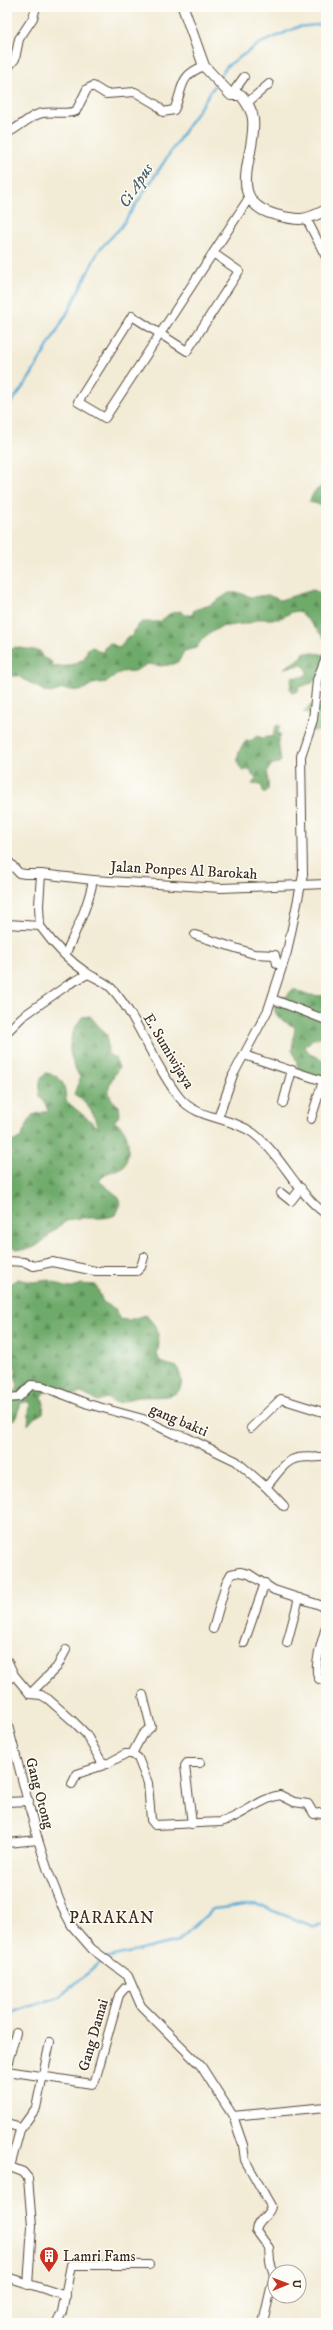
<svg xmlns="http://www.w3.org/2000/svg" width="333" height="2330" font-family="'IM FELL DW Pica',serif">
  <style>
    .forest { fill: url(#forest-firs); stroke: #546a44 }
    .lines { fill: none; stroke-linecap: round; stroke-linejoin: round }
    .stream { stroke: #5babd5; stroke-width: 2.5 }
    .minor-casing { stroke: #564739; stroke-width: 10 }
    .tertiary-casing { stroke: #564739; stroke-width: 12 }
    .minor { stroke: #fff; stroke-width: 8 }
    .tertiary { stroke: #fff; stroke-width: 10 }
    .labels { text-anchor: middle; stroke-width: 3; stroke-linejoin: round; paint-order: stroke }
    .street-label { font-size: 15px; fill: #3b2a1e; stroke: #fdfcf7 }
    .poi-label { font-size: 15px; fill: #3b2a1e; stroke: #fdfcf7; text-anchor: start }
    .water-label { font-size: 16px; font-style: italic; fill: #485e67; stroke: #fdfcf7 }
    .quarter-label { font-size: 17px; letter-spacing: 1px; fill: #3b2a1e; stroke: #fdfcf7 }
  </style>
  <defs>
    <pattern id="forest-firs" width="22" height="20" patternUnits="userSpaceOnUse"><rect width="22" height="20" fill="#6eaa6b"/><path d="M5 1l3.5 6h-7zM16 11l3.5 6h-7z" fill="#5c8b57"/></pattern>
  </defs>
  <rect width="100%" height="100%" fill="#fdfcf7"/>
  <filter id="ink" filterUnits="userSpaceOnUse"><feTurbulence type="fractalNoise" baseFrequency=".025" numOctaves="2"/><feDisplacementMap in="SourceGraphic" scale="8" xChannelSelector="R" yChannelSelector="G"/><feConvolveMatrix kernelMatrix="1 2 1 2 8 2 1 2 1" color-interpolation-filters="sRGB"/></filter>
  <filter id="wash" filterUnits="userSpaceOnUse"><feTurbulence type="fractalNoise" baseFrequency=".012" numOctaves="4" result="noise"/><feDisplacementMap in="SourceGraphic" scale="16" xChannelSelector="R" yChannelSelector="G"/><feGaussianBlur stdDeviation="0.9" result="paint"/><feColorMatrix in="noise" values="0 0 0 0 0 0 0 0 0 0 0 0 0 0 0 0 0 1.4 0 .05"/><feComposite in="paint" operator="in"/></filter>
  <g filter="url(#wash)">
    <rect width="100%" height="100%" fill="#f2ebd5"/>
    <g class="forest">
      <polygon points="326,483 326,511 325,511 318,504 309,502 314,492"/>
      <polygon points="313,590 326,595 326,640 302,614 299,611 292,612 279,619 258,619 250,623 220,627 204,637 196,648 184,651 179,661 174,664 161,666 148,664 135,671 121,672 107,682 92,684 81,691 63,689 50,693 44,691 18,676 7,676 7,653 15,647 40,651 42,657 52,662 51,667 68,666 84,659 88,648 94,647 98,651 103,652 105,646 110,643 120,648 126,638 132,636 137,626 142,622 160,622 169,614 180,611 185,615 192,615 194,610 210,605 229,593 240,593 251,597 268,595 280,600"/>
      <polygon points="304,652 322,654 326,657 326,675 322,674 312,683 299,687 298,691 292,693 290,688 292,677 303,677 307,674 307,669 302,665 284,668 302,657"/>
      <polygon points="311,705 326,709 326,730 312,731 311,714 303,712"/>
      <path d="M278,725L280,726L278,732L281,735L278,742L281,761C278,765 273,762 270,767C264,774 270,782 268,790L264,793L261,785L252,784L256,779L252,775L250,769L243,771C234,763 238,749 246,741L252,740L257,736L263,738L273,736L275,727Z"/>
      <path d="M293,989L310,995L326,996V1038L313,1039L305,1047L310,1054L326,1061V1085L297,1069V1062L292,1050L295,1027C281,1020 270,1016 276,997H286Z"/>
      <path d="M90,1016L107,1035L108,1054L115,1058L119,1067C110,1082 102,1094 119,1106L120,1115L114,1122C131,1128 131,1153 124,1167L105,1174L99,1181L119,1197L120,1206L116,1215C100,1222 82,1214 67,1221C44,1232 39,1261 7,1245V1145L21,1137L32,1115L48,1111L45,1103L39,1096L40,1080L46,1073C64,1076 65,1086 66,1101L99,1128C95,1114 85,1101 74,1094L80,1078C67,1052 65,1042 82,1017Z"/>
      <path d="M18,1279L33,1282L49,1280L65,1287L73,1288L80,1284L96,1285L103,1302L117,1310L119,1319L129,1320L145,1315C157,1324 162,1340 157,1354L160,1362L177,1367C193,1401 163,1396 141,1397C125,1397 121,1409 107,1398L98,1401L81,1393L62,1398L48,1388L42,1396L44,1404L43,1413L34,1418L28,1425L30,1401L21,1403L15,1420L7,1419V1409L18,1386L15,1377L16,1369L7,1354V1289L11,1283Z"/>
    </g>
    <g class="lines">
      <g class="stream">
        <polyline points="219,78 227,66 259,44 298,27 326,24"/>
        <polyline points="7,409 30,377 70,308 99,250 121,227 217,82"/>
        <polyline points="7,2014 59,1997 106,1958 178,1941 213,1909 255,1904 315,1927 326,1922"/>
      </g>
    </g>
  </g>
  <g filter="url(#ink)">
    <g class="lines">
      <g class="minor-casing">
        <g id="minor">
          <polyline points="7,69 15,59 19,39 33,18 36,7"/>
          <polyline points="231,95 244,77"/>
          <polyline points="247,103 269,84"/>
          <path d="M7,133C20,128 28,116 42,113C54,111 65,115 76,111L87,89L93,86L106,94L135,92L157,105L163,112L174,110C184,88 178,76 204,66"/>
          <polyline points="307,220 326,257"/>
          <path d="M213,253L239,271L187,351L132,316L78,402L105,418C153,345 201,271 249,198"/>
          <polyline points="7,860 19,873 25,874 41,874 93,880 221,888 326,884"/>
          <path d="M7,924L40,926C53,944 69,961 87,973C97,980 105,980 114,991C141,1023 153,1064 179,1097C197,1120 230,1116 253,1133C282,1155 296,1193 326,1214"/>
          <polyline points="40,926 39,905 41,874"/>
          <polyline points="195,935 254,954 275,955 277,964 283,964"/>
          <path d="M65,955C76,930 88,907 93,880"/>
          <polyline points="272,999 326,1020"/>
          <polyline points="7,1032 22,1017 69,984 88,974"/>
          <polyline points="244,1055 323,1081 311,1119"/>
          <polyline points="283,1103 292,1070"/>
          <polyline points="218,1118 233,1075 268,1010 287,952 303,875 301,756 313,720 317,680 326,657"/>
          <polyline points="281,1193 291,1201 301,1188"/>
          <polyline points="7,1261 24,1262 34,1266 52,1262 95,1271 137,1271 141,1267 144,1257"/>
          <path d="M7,1398L19,1397L31,1385L42,1386L88,1404L143,1419L174,1434L186,1437L236,1461L266,1487C275,1478 284,1460 298,1458C307,1456 316,1459 325,1456"/>
          <polyline points="251,1428 281,1399 326,1413"/>
          <polyline points="266,1487 284,1506"/>
          <path d="M326,1627C323,1638 312,1670 319,1679L326,1681"/>
          <polyline points="213,1629 226,1583 231,1574 240,1572 249,1574 274,1590 320,1605 326,1611"/>
          <polyline points="244,1643 265,1583"/>
          <polyline points="287,1643 299,1598"/>
          <polyline points="7,1660 14,1675 30,1694 41,1695 48,1699 73,1721 86,1734 101,1761 107,1764 125,1754 132,1754"/>
          <polyline points="7,1681 14,1675"/>
          <polyline points="30,1694 57,1667 66,1650"/>
          <path d="M7,1722L38,1840L48,1871L63,1909L72,1926L92,1949L128,1976L141,2006L201,2066L233,2116L243,2145L245,2160L271,2206C270,2216 257,2219 256,2230L269,2248L270,2262L274,2275L263,2323"/>
          <path d="M132,1754L138,1758L148,1783L151,1820L155,1825L221,1822C242,1817 258,1799 280,1795L294,1802L308,1804L314,1814L326,1812"/>
          <polyline points="132,1754 142,1735 151,1727 143,1695"/>
          <polyline points="72,1784 77,1774 107,1764"/>
          <polyline points="7,1802 29,1801"/>
          <polyline points="192,1824 185,1766 187,1763 200,1763"/>
          <polyline points="7,1843 38,1840"/>
          <polyline points="7,2065 16,2033"/>
          <polyline points="7,2071 92,2084 95,2081 119,1995 125,1988 131,1986"/>
          <polyline points="233,2116 326,2107"/>
          <polyline points="7,2124 21,2128"/>
          <polyline points="7,2277 66,2296"/>
          <polyline points="28,2285 32,2226 28,2178 23,2172 10,2167 20,2130 36,2108 50,2042"/>
          <polyline points="57,2323 62,2312 71,2265 149,2265"/>
        </g>
      </g>
      <g class="tertiary-casing">
        <path id="tertiary" d="M183,7L204,66L231,95H241C246,102 252,109 253,119C257,156 223,201 276,215C299,221 305,221 326,210"/>
      </g>
      <use href="#minor" class="minor"/>
      <use href="#tertiary" class="tertiary"/>
    </g>
  </g>
  <defs>
    <g id="building-pin" transform="scale(1)"><path d="M0 17L-7.5 6A9.5 9.5 0 1 1 7.5 6Z" fill="#c8321e" stroke="#fdfcf7"/><path d="M-4-6H4V6H1V3H-1V6H-4ZM-2.5-4.3h1.7v1.8h-1.7ZM.8-4.3h1.7v1.8H.8ZM-2.5-1h1.7V.8h-1.7ZM.8-1h1.7V.8H.8Z" fill="#fff"/></g>
  </defs>
  <g fill-rule="evenodd">
    <use href="#building-pin" x="49" y="2256"/>
  </g>
  <g class="labels">
    <g class="street-label">
      <text transform="translate(184 870) rotate(3)" y="5">Jalan Ponpes Al Barokah</text>
      <text transform="translate(169 1051) rotate(59)" y="5">E. Sumiwijaya</text>
      <text transform="translate(179 1420) rotate(23)" y="5">gang bakti</text>
      <text transform="translate(40 1793) rotate(75)" y="5">Gang Otong</text>
      <text transform="translate(93 2035) rotate(-74)" y="5">Gang Damai</text>
    </g>
    <g class="poi-label">
      <text x="63" y="2261">Lamri Fams</text>
    </g>
    <g class="water-label">
      <text transform="translate(135 185) rotate(-57)" y="6">Ci Apus</text>
    </g>
    <g class="quarter-label">
      <text x="112" y="1923">PARAKAN</text>
    </g>
  </g>
  <rect width="333" height="2330" fill="none" stroke="#fdfcf7" stroke-width="24"/>
  <g transform="translate(287 2284) rotate(89)"><circle r="19" fill="#fdfcf7" stroke="#afa8a0"/>
  <path d="M0-3L7 15L0 10L-7 15Z" fill="#c8321e"/>
  <text y="-6" font-size="11" font-weight="bold" text-anchor="middle" fill="#3b2a1e">U</text>
  </g>
</svg>
